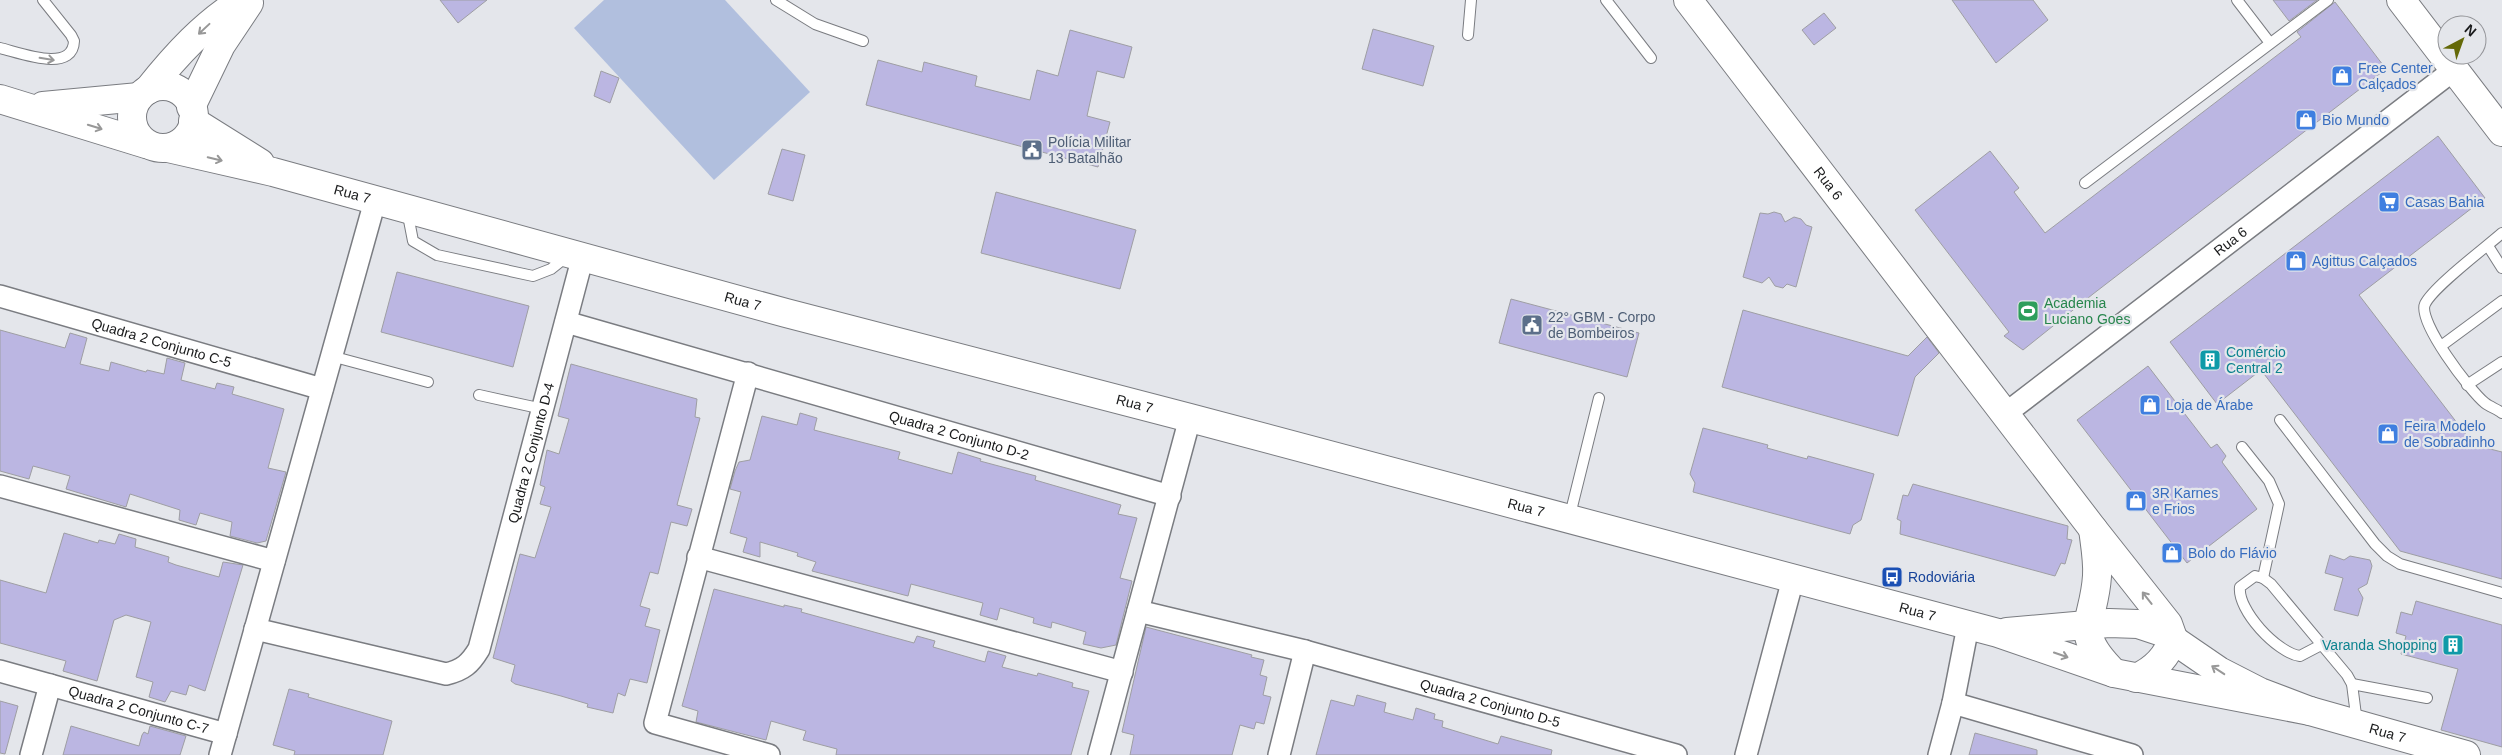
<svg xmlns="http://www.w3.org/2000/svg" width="2502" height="755" font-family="Helvetica,sans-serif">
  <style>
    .green { fill: #b1bfde }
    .building { fill: #bbb6e2; stroke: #9e9ea3 }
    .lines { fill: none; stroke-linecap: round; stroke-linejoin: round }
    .lane-casing { stroke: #7a7c81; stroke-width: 12 }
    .street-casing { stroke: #7a7c81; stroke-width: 24 }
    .secondary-casing { stroke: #7a7c81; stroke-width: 30 }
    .lane { stroke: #fff; stroke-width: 10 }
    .street { stroke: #fff; stroke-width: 21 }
    .secondary { stroke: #fff; stroke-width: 28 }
    .oneway { stroke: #989898 }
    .labels { text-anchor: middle; stroke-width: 4.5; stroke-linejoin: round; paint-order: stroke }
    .shop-label { font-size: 14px; fill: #366cbe; stroke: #e4e6eb; text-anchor: start }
    .service-label { font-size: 14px; fill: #4e5e75; stroke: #e4e6eb; text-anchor: start }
    .street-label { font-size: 14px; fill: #191a1b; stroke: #e4e6eb }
    .leisure-label { font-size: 14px; fill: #27864d; stroke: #e4e6eb; text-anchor: start }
    .culture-label { font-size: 14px; fill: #0d838f; stroke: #e4e6eb; text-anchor: start }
    .transit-label { font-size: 14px; fill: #164399; stroke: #e4e6eb; text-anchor: start }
  </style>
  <rect width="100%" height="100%" fill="#e4e6eb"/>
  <polygon class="green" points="604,0 725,0 810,92 714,180 574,28"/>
  <g class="building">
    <polygon points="440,0 487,0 458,23"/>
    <polygon points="1952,0 2033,0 2048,20 1996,63"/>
    <polygon points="2273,0 2317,0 2289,21"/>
    <polygon points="2335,2 2386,69 2093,294 2023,350 2004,336 2009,332 1915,210 1990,151 2019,188 2014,192 2045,233 2301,37 2297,32"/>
    <polygon points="1824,13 1836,28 1814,45 1802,30"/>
    <polygon points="1373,29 1434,46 1423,86 1362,69"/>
    <polygon points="1070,30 1132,47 1124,78 1097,71 1087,116 1110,122 1098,167 866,105 878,60 922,72 924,62 977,76 975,86 1030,100 1037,70 1058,76"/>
    <polygon points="601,71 619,78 610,103 594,96"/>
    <polygon points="2438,136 2485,198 2359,295 2474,445 2502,452 2502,579 2400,551 2261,370 2217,404 2170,342"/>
    <polygon points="782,149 805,155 793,201 768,194"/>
    <polygon points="996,192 1136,230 1120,289 981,253"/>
    <polygon points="1774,212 1781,214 1785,222 1794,217 1801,219 1806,225 1812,227 1796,287 1787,284 1783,288 1775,286 1769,277 1762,283 1743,277 1760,213 1768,214"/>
    <polygon points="397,272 529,306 513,367 381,332"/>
    <polygon points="1511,299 1639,333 1627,377 1499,343"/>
    <polygon points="1743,310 1908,356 1927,337 1939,353 1915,377 1898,436 1722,387"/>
    <polygon points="0,330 65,348 70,333 87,338 80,364 109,371 111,362 146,372 147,370 164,374 167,358 185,363 181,380 215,389 217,383 234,387 232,394 284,409 268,468 286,472 266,541 257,543 230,536 232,522 200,513 196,525 179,520 180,510 130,494 126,507 66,489 70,476 33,466 29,479 0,471"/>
    <polygon points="571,364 697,399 695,417 700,418 677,505 692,509 687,526 671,522 658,574 650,572 640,606 650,609 645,626 660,630 647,683 630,679 625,696 618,693 613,713 587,707 588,704 561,696 515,684 511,681 515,665 493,658 520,554 535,558 551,507 540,504 545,487 540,485 547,450 559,454 569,419 558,416"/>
    <polygon points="2148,366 2211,448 2217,444 2226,456 2222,462 2257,509 2187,563 2077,420"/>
    <polygon points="800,413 817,418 814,430 900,452 898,459 952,474 958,452 981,459 980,461 1036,476 1035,480 1121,505 1118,514 1137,518 1120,578 1132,581 1116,645 1101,648 1083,644 1086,632 1052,622 1051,628 1033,623 1034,618 1000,608 997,620 980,615 983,603 911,584 908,596 812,571 816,562 797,556 798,553 760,542 760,557 743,552 747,538 730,533 741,492 730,489 735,471 739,462 750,460 762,416 797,425"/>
    <polygon points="1703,428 1768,445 1767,448 1807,459 1808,456 1874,474 1861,520 1853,525 1850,534 1693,492 1695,483 1690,474"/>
    <polygon points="1913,484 2068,526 2067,539 2072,540 2065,564 2061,563 2055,576 1900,534 1901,521 1897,519 1903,495 1908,496"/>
    <polygon points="64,533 98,543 99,540 115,544 119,534 136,539 135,547 169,557 168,562 176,565 219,577 223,562 243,565 205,691 189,685 186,695 171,691 165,702 149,697 153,682 136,677 151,622 126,615 114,620 97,681 63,671 66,661 0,643 0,580 46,593"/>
    <polygon points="2330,555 2344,560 2350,556 2370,560 2372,566 2367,584 2358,589 2363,598 2358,616 2334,610 2343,578 2325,573"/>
    <polygon points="714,589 784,607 784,605 802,609 801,612 914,643 917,636 935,641 933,647 985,662 988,651 1006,656 1002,667 1037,676 1038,673 1073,683 1072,687 1089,691 1071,755 836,755 837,749 803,740 806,731 771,721 766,740 696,722 698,711 682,706"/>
    <polygon points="2416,601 2502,625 2502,747 2441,730 2458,669 2401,654 2406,636 2396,633 2401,612 2412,615"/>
    <polygon points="1146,627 1252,655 1251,657 1264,660 1260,675 1267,677 1263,695 1271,697 1264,724 1256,722 1254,729 1240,725 1232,755 1130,755 1134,735 1122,732"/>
    <polygon points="289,689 309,694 308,697 392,721 383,755 294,755 295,751 273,745"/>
    <polygon points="1357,695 1386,703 1384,712 1413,720 1416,708 1435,714 1434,719 1443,721 1442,727 1498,744 1501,736 1552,750 1551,755 1316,755 1331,700 1354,706"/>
    <polygon points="0,701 18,706 5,754 0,753"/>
    <polygon points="71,726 139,746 142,735 144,732 148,734 150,726 186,736 180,755 63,755"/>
    <polygon points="1975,733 2037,750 2037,755 1969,755"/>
  </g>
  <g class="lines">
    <g class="lane-casing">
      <g id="lane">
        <polyline points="776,0 815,24 863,41"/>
        <polyline points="1606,0 1651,58"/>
        <polyline points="2237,0 2270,43"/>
        <polyline points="1468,35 1471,0"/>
        <path d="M0,48C18,52 73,74 74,41L71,35L43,0"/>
        <polyline points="2085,183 2328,0"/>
        <polyline points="407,210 413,241 437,255 533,276 551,269 566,257"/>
        <path d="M2502,233C2485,248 2433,287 2425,304C2417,321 2470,391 2485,403C2490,407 2497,409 2502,413"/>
        <polyline points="2488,246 2502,268"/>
        <polyline points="2441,346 2502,301"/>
        <polyline points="331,356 428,382"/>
        <polyline points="2467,385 2502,362"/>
        <polyline points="479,395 543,409"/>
        <polyline points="2280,420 2375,544 2387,556 2400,564 2502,593"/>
        <polyline points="2242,447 2269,481 2279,504 2263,578"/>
        <polyline points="1569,519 1599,398"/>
        <path d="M2321,645L2300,656C2277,653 2237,610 2240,587L2255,576L2263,578L2271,584L2347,675L2352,684L2357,723"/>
        <polyline points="2352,684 2427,698"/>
      </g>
    </g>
    <g class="street-casing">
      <g id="street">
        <path id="s1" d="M0,296L322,389"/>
        <path id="s2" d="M566,322L1170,496"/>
        <polyline points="748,373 655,723 769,755"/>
        <path id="s3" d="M2005,414L2455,69"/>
        <polyline points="0,486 274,561"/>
        <polyline points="698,557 1122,672"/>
        <path id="s4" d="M1138,611L1305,651L1676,755"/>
        <path id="s5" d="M255,629L446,674C463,670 470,664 479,649L583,256"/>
        <path id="s6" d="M0,671L226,734"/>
        <polyline points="1953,703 2132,755"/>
        <polyline points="31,755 50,685"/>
        <polyline points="220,755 375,201"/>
        <polyline points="1099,755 1190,418"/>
        <polyline points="1279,755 1305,651"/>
        <polyline points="1746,755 1793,579"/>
        <polyline points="1939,755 1953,703 1968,626"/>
      </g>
    </g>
    <g class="secondary-casing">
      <g id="secondary">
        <path id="s7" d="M1688,0L2093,529L2168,624L2173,638C2167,658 2154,670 2136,678"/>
        <polyline points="2401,0 2502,132"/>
        <circle cx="163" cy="117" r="31"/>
        <path d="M148,90C176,55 205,23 243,0"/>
        <polyline points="0,99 146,144"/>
        <polyline points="43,106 139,97"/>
        <polyline points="191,107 221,45 249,3"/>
        <polyline points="193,121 260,163"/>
        <path id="s8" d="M168,148L273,172L786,313L1190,418L1998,633L2114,673L2310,711"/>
        <path d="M2093,529C2095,545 2098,561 2097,576C2094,624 2071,630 2114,673"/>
        <path id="s9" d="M2007,632L2109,623L2138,624L2162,632L2219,671L2260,692L2310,711L2466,755"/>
      </g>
    </g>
    <use href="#lane" class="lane"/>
    <use href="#street" class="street"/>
    <use href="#secondary" class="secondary"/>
  </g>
  <defs><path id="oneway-shaft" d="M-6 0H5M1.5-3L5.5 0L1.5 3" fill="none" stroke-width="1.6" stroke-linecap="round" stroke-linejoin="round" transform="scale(1.25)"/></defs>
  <g class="oneway">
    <use href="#oneway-shaft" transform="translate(204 29) rotate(137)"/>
    <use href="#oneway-shaft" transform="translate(47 59) rotate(9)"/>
    <use href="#oneway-shaft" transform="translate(95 127) rotate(17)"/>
    <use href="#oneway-shaft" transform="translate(215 159) rotate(13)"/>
    <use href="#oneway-shaft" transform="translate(2147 598) rotate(-128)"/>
    <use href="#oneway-shaft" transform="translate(2061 655) rotate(19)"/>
    <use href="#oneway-shaft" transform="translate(2218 670) rotate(-147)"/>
  </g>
  <defs>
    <g id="shop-square" transform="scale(1.125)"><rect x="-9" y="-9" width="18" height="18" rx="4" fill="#3f7fe0" stroke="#e4e6eb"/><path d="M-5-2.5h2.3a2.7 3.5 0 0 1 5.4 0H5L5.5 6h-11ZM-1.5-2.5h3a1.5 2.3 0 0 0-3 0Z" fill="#fff"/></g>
    <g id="civic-square" transform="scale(1.125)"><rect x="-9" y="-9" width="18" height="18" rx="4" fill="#5c6f8a" stroke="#e4e6eb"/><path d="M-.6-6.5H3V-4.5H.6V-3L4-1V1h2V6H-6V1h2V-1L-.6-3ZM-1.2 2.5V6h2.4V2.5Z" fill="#fff"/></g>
    <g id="supermarket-square" transform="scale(1.125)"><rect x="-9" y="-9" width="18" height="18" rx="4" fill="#3f7fe0" stroke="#e4e6eb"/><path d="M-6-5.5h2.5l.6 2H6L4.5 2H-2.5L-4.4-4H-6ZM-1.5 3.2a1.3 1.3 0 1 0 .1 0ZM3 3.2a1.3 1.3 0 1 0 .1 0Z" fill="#fff"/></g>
    <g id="stadium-square" transform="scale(1.125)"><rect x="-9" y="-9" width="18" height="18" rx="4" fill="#2e9e5b" stroke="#e4e6eb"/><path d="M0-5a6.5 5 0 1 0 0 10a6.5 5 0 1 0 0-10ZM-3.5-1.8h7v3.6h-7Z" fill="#fff"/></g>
    <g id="building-square" transform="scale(1.125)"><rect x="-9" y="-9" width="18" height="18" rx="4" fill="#0f9aa8" stroke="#e4e6eb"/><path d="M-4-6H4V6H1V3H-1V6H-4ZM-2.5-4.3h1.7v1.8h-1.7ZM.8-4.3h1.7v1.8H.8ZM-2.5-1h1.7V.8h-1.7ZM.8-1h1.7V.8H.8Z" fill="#fff"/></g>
    <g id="bus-square" transform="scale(1.125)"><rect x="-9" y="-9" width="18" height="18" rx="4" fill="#1a4fb4" stroke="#e4e6eb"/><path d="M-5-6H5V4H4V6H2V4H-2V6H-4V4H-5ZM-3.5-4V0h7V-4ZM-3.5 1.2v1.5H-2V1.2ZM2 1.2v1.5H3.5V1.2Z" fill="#fff"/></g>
  </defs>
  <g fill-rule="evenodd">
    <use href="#shop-square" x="2342" y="76"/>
    <use href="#shop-square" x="2306" y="120"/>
    <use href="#civic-square" x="1032" y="150"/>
    <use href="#supermarket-square" x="2389" y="202"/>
    <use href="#shop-square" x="2296" y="261"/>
    <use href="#stadium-square" x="2028" y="311"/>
    <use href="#civic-square" x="1532" y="325"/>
    <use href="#building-square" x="2210" y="360"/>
    <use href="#shop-square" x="2150" y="405"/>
    <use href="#shop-square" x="2388" y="434"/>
    <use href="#shop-square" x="2136" y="501"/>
    <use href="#shop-square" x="2172" y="553"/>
    <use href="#bus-square" x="1892" y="577"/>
    <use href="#building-square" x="2453" y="645"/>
  </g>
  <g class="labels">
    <g class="shop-label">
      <text x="2358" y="73">Free Center<tspan x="2358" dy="16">Calçados</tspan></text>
      <text x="2322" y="125">Bio Mundo</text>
      <text x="2405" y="207">Casas Bahia</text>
      <text x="2312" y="266">Agittus Calçados</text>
      <text x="2166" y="410">Loja de Árabe</text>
      <text x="2404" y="431">Feira Modelo<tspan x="2404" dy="16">de Sobradinho</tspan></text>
      <text x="2152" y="498">3R Karnes<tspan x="2152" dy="16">e Frios</tspan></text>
      <text x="2188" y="558">Bolo do Flávio</text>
    </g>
    <g class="service-label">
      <text x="1048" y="147">Polícia Militar<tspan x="1048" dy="16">13 Batalhão</tspan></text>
      <text x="1548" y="322">22° GBM - Corpo<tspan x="1548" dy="16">de Bombeiros</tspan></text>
    </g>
    <g class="street-label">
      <text dy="5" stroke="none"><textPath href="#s7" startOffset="231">Rua 6</textPath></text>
      <text dy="5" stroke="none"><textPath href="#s8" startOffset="190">Rua 7</textPath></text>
      <text dy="5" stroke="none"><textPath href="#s3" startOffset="284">Rua 6</textPath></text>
      <text dy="5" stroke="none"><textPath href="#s8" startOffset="595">Rua 7</textPath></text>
      <text dy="5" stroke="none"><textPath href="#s1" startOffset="168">Quadra 2 Conjunto C-5</textPath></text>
      <text dy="5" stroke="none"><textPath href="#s8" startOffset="1000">Rua 7</textPath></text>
      <text dy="5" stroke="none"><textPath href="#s2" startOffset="409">Quadra 2 Conjunto D-2</textPath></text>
      <text dy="5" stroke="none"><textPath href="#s5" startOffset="442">Quadra 2 Conjunto D-4</textPath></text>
      <text dy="5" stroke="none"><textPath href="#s8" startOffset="1405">Rua 7</textPath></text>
      <text dy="5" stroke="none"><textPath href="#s8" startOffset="1810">Rua 7</textPath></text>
      <text dy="5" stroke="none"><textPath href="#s4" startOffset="364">Quadra 2 Conjunto D-5</textPath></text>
      <text dy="5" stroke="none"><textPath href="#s6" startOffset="144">Quadra 2 Conjunto C-7</textPath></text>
      <text dy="5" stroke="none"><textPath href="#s9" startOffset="406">Rua 7</textPath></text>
    </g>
    <g class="leisure-label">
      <text x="2044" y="308">Academia<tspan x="2044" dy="16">Luciano Goes</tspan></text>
    </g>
    <g class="culture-label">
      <text x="2226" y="357">Comércio<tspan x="2226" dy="16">Central 2</tspan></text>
      <text x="2437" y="650" text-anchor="end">Varanda Shopping</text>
    </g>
    <g class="transit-label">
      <text x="1908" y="582">Rodoviária</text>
    </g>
  </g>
  <g transform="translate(2462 40) rotate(41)"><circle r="24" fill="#e4e6eb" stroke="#939498"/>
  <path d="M0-4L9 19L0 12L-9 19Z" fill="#646908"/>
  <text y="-8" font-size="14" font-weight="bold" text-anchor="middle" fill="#191a1b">N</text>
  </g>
</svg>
